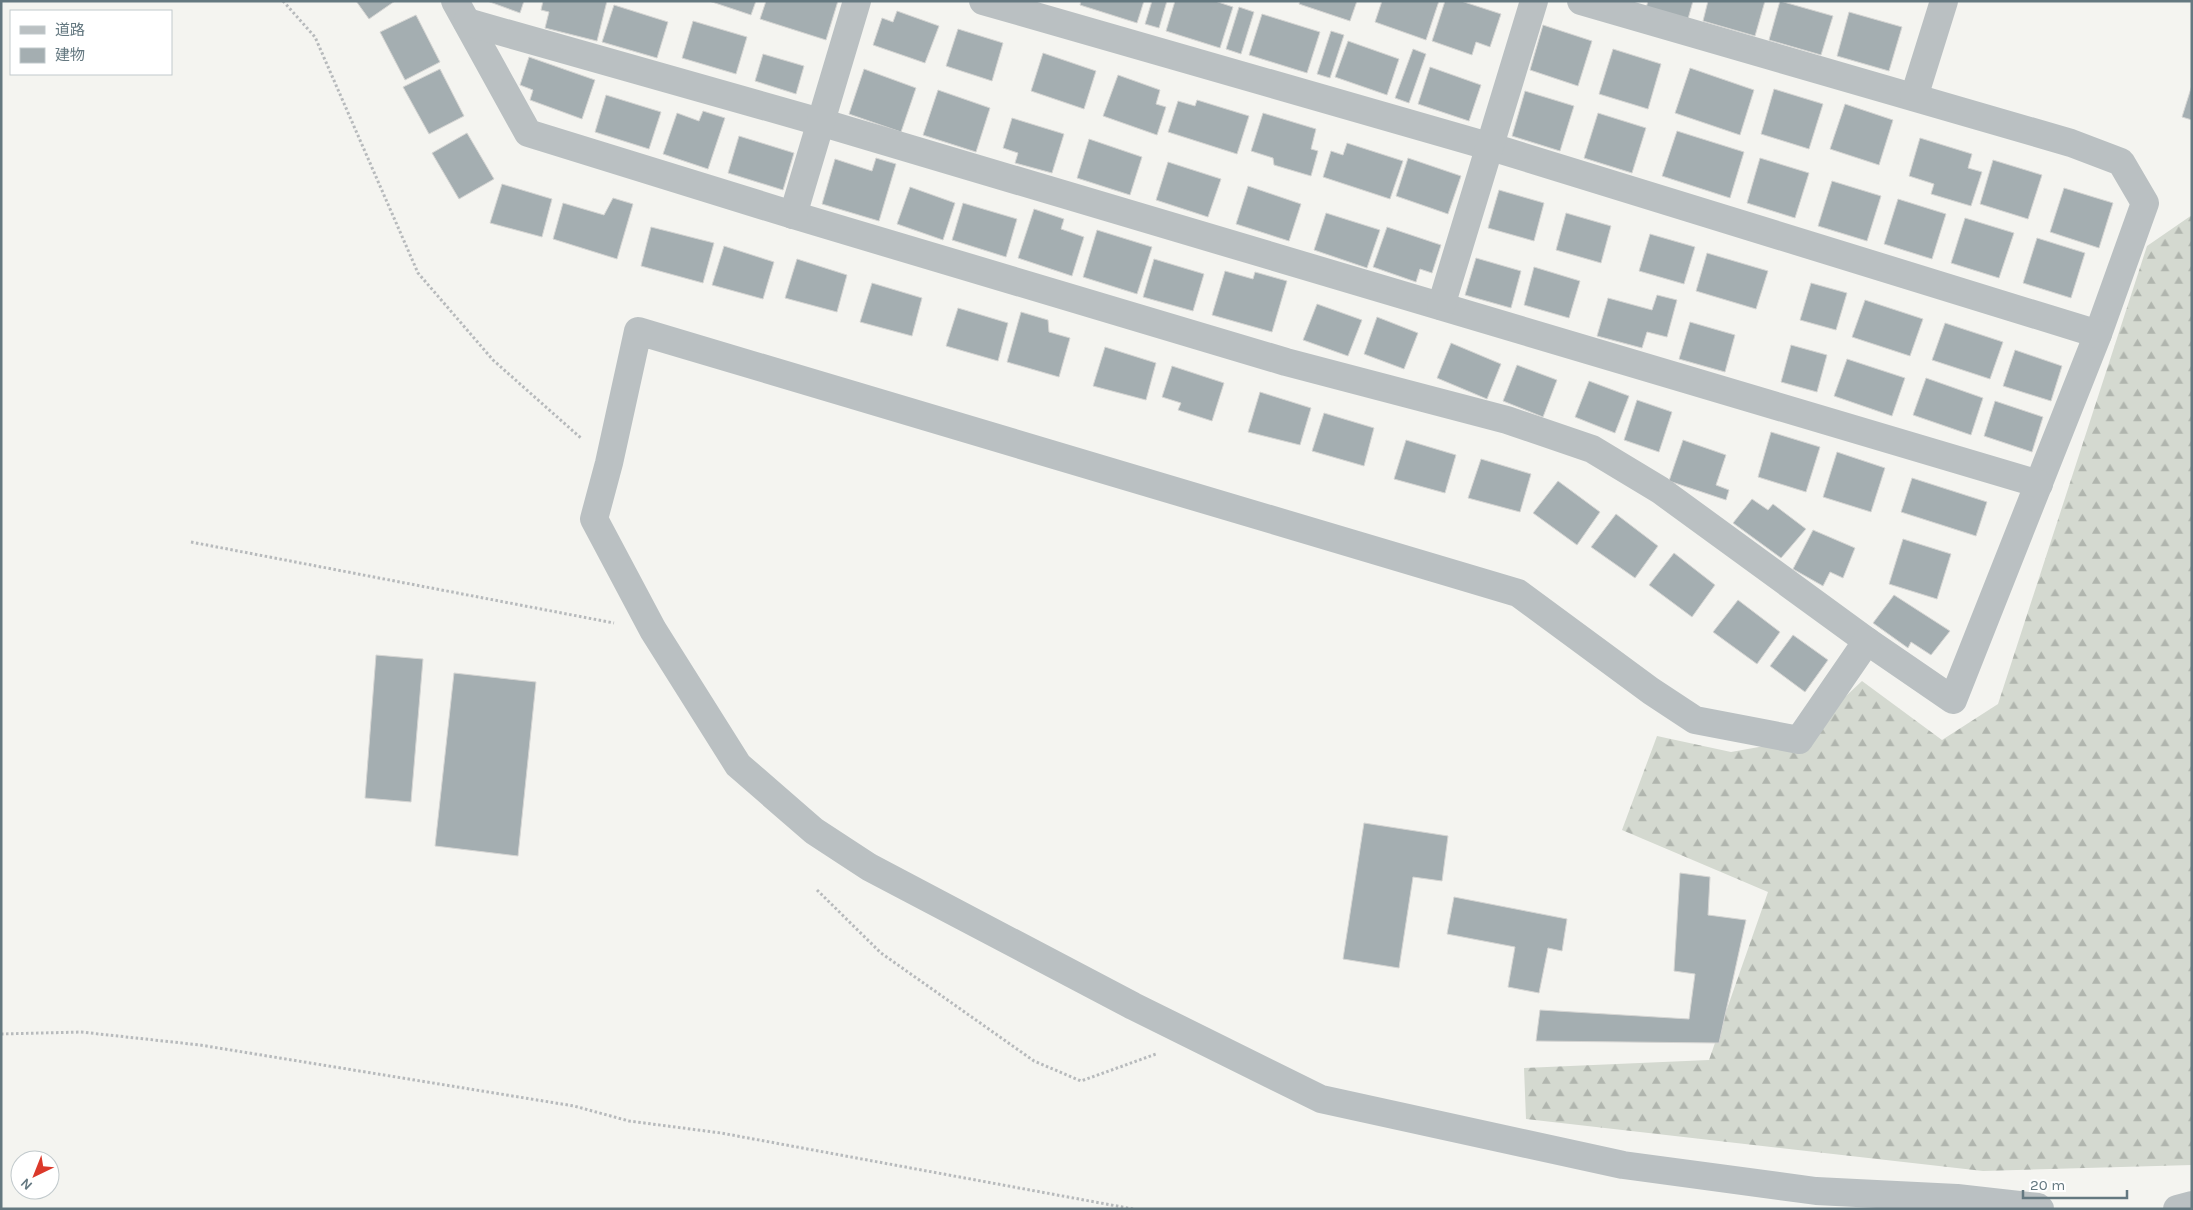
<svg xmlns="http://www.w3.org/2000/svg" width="2193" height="1210" font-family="Karla,'Noto Sans JP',sans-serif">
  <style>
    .forest { fill: url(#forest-firs) }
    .building { fill: #a4aeb1; stroke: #d5d5d3 }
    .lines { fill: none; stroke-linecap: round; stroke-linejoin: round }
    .path { stroke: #b7babc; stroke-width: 3; stroke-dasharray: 2.5 2.5; stroke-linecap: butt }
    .minor { stroke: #bac0c2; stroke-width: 28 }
  </style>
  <defs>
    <pattern id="forest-firs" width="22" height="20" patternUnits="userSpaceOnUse" patternTransform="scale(1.25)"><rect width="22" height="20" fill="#d4d9d0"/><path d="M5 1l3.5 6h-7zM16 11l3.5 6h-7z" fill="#b0b5ae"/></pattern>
  </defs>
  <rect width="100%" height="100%" fill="#f4f4f0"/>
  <polygon class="forest" points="2192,215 2192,1165 1983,1171 1526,1119 1524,1068 1709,1060 1768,892 1622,830 1657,736 1731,752 1799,740 1862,681 1942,740 1998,704 2147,246"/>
  <g class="building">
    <polygon points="356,1 395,1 369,19"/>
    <polygon points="487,1 524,1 520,13"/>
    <polygon points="543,1 607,1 597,41 545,28 549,12 541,10"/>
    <polygon points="709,1 756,1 751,15"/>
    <polygon points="766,1 838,1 826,40 760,19"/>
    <polygon points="1081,1 1144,1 1137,23 1080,5"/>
    <polygon points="1152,1 1167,1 1159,28 1145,24"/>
    <polygon points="1175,1 1215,1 1233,7 1220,48 1166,31"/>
    <polygon points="1300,1 1357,1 1350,21 1299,4"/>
    <polygon points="1382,1 1439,1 1426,40 1375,22"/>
    <polygon points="1445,1 1461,1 1501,14 1490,47 1476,42 1472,55 1432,41"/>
    <polygon points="1648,1 1693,1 1688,19 1646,8"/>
    <polygon points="1708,1 1765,1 1755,36 1703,21"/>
    <polygon points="1780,1 1833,16 1821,55 1769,40"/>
    <polygon points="614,5 668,22 657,58 602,42"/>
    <polygon points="1239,7 1254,12 1241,54 1226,49"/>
    <polygon points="897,11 939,26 925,63 873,45 882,18 893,22"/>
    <polygon points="1849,12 1902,27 1889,71 1837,56"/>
    <polygon points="1262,14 1320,32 1307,73 1249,55"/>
    <polygon points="416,15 440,62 405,80 380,32"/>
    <polygon points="693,21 747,37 736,74 682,58"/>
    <polygon points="1543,25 1592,41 1578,86 1530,70"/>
    <polygon points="958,29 1003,43 992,81 946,66"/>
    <polygon points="1331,31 1344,35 1330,78 1317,74"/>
    <polygon points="1348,41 1399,59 1387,95 1335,77"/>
    <polygon points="1413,49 1426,54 1409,103 1395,98"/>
    <polygon points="1613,49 1661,64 1648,109 1599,94"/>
    <polygon points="1043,53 1096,71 1084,109 1031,91"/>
    <polygon points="763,54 804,66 796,94 755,81"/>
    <polygon points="529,57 595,80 582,119 530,100 533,90 520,85"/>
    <polygon points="1430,67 1481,85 1469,121 1418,104"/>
    <polygon points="1690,68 1754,90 1740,135 1675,113"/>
    <polygon points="440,69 464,116 429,134 403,87"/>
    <polygon points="864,69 916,88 901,132 849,114"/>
    <polygon points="1118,75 1160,90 1156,104 1166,107 1157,135 1103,116"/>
    <polygon points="2192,85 2192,120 2182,117"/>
    <polygon points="1774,89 1823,104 1809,149 1761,134"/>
    <polygon points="938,90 990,108 976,152 923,135"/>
    <polygon points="1525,91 1574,106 1560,151 1512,136"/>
    <polygon points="606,95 661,112 649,149 595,132"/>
    <polygon points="1197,100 1249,116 1237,154 1168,132 1178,101 1195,106"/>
    <polygon points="1845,104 1893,120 1879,165 1830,149"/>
    <polygon points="703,111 725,118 708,169 663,154 677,113 699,121"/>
    <polygon points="1263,113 1316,129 1311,149 1318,151 1311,176 1274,165 1273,158 1251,151"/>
    <polygon points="1598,113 1646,128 1632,173 1584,158"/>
    <polygon points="1012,118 1064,134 1052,173 1015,163 1018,153 1003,148"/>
    <polygon points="1677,131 1744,152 1730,198 1662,176"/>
    <polygon points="467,133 494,179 459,199 432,153"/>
    <polygon points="739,136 794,153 783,190 728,173"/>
    <polygon points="1920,138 1972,154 1968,168 1982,172 1971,206 1931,194 1934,184 1909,176"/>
    <polygon points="1089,139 1142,157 1130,195 1077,178"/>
    <polygon points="1347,143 1403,161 1390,199 1323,177 1331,151 1343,155"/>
    <polygon points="876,158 896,164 879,221 822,204 835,159 872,171"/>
    <polygon points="1408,158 1461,176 1448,214 1396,196"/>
    <polygon points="1760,158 1809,173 1795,218 1747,203"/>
    <polygon points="1993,160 2042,175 2028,219 1980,204"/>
    <polygon points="1168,162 1221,179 1208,217 1156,200"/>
    <polygon points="1832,181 1881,196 1867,241 1818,226"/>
    <polygon points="502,184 552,199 542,237 490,223"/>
    <polygon points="1248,186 1301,204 1289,241 1236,224"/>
    <polygon points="910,187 955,203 943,240 897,224"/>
    <polygon points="2064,188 2113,203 2099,248 2050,232"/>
    <polygon points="1499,190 1544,203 1534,241 1488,228"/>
    <polygon points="613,198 633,204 617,259 553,239 563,203 604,215"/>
    <polygon points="1898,199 1946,214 1932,259 1884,244"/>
    <polygon points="963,203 1017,219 1006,257 952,240"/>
    <polygon points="1034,209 1064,219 1061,229 1084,237 1072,276 1018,258"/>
    <polygon points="1326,213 1380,230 1367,268 1314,250"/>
    <polygon points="1566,213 1611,226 1601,263 1556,250"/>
    <polygon points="1965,218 2014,233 1999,278 1951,263"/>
    <polygon points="651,227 714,243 703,283 641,266"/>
    <polygon points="1387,227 1441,245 1432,273 1420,269 1416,282 1373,267"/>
    <polygon points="1097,230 1152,247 1137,294 1083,277"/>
    <polygon points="1650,234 1695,247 1684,284 1639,271"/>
    <polygon points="2037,238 2085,253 2071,298 2023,283"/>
    <polygon points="724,246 774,262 763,299 712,285"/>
    <polygon points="1707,253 1768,271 1756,309 1696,291"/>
    <polygon points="1476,258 1521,271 1511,308 1465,295"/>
    <polygon points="797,259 847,275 837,312 785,298"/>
    <polygon points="1154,259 1204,274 1193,311 1143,297"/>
    <polygon points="1534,267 1580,281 1569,318 1524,305"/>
    <polygon points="1225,271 1253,279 1255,272 1287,281 1272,332 1212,315"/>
    <polygon points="872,283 922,298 912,336 860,322"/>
    <polygon points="1811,283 1847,293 1836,330 1800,320"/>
    <polygon points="1657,295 1677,300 1667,337 1647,332 1642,348 1597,336 1608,298 1652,310"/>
    <polygon points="1865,300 1923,319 1910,356 1852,337"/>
    <polygon points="1317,304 1362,320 1348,356 1303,340"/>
    <polygon points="958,308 1008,323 998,361 946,346"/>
    <polygon points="1021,312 1048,320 1049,332 1070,338 1059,377 1007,362"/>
    <polygon points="1377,317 1418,333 1404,369 1364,354"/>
    <polygon points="1690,322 1735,335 1725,372 1679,359"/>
    <polygon points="1945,323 2003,342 1990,379 1932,360"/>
    <polygon points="1451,343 1501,364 1487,399 1437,378"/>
    <polygon points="1791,345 1827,355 1817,392 1781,382"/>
    <polygon points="1105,347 1156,363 1146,400 1093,386"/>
    <polygon points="2015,350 2062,366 2051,401 2003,386"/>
    <polygon points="1847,359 1905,378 1892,416 1834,396"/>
    <polygon points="1517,365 1557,380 1543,417 1503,401"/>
    <polygon points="1172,366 1224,383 1212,421 1178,410 1181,403 1162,397"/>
    <polygon points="1926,378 1983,398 1971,435 1913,415"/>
    <polygon points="1589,381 1629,396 1615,433 1575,417"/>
    <polygon points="1260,392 1311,408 1300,445 1248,432"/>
    <polygon points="1637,400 1672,412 1659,452 1624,440"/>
    <polygon points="1995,401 2043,417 2032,452 1984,436"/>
    <polygon points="1324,413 1374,428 1364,466 1312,451"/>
    <polygon points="1771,432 1820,447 1806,492 1758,477"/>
    <polygon points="1406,440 1456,455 1445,493 1394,479"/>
    <polygon points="1683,440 1726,455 1716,485 1729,490 1726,500 1669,481"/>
    <polygon points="1837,452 1885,468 1871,512 1823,497"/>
    <polygon points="1481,459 1531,474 1520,512 1468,498"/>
    <polygon points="1912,478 1987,502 1976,536 1901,512"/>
    <polygon points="1558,481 1600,512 1577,545 1533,513"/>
    <polygon points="1752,499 1768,510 1773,504 1806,529 1781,558 1733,523"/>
    <polygon points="1616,514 1658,546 1635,578 1591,547"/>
    <polygon points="1813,530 1855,548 1843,578 1830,572 1823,586 1793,569"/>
    <polygon points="1903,539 1951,554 1937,599 1889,584"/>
    <polygon points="1674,553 1715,585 1692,617 1649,585"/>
    <polygon points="1894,595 1950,631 1931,655 1911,642 1908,648 1873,623"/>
    <polygon points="1738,600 1780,632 1757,664 1713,632"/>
    <polygon points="1793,635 1828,660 1805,692 1770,666"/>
    <polygon points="376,655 423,659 411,802 365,798"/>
    <polygon points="454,673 536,682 518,856 435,846"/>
    <polygon points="1364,823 1448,836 1442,881 1413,877 1399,968 1343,959"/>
    <polygon points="1680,873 1710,877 1708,915 1746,920 1719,1043 1536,1041 1540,1010 1689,1019 1695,974 1674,971"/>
    <polygon points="1454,897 1567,919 1562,951 1548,948 1539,993 1508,987 1515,947 1447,934"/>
  </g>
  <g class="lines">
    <g class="path">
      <polyline points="283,1 315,37 418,273 493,360 582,439"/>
      <polyline points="191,542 614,623"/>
      <polyline points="817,890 881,953 1034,1061 1081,1081 1156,1054"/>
      <polyline points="1,1034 81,1032 200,1045 574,1106 629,1121 721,1133 1133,1209"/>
    </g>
    <g class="minor">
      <polyline points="455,1 528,133 793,215 1286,362 1507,420 1592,449 1660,490 1867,641 1953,700 2098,334 2145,203 2121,162 2071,143 1581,1"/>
      <polyline points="983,1 1488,146 2098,334"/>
      <polyline points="467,22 820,122 2039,484"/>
      <polyline points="1914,97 1944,1"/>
      <polyline points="793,215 857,1"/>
      <polyline points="1441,306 1534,1"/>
      <polyline points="1867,641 1799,740 1695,720 1651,691 1518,593 638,331 609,463 594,519 653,630 738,765 814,831 869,867 1133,1006 1321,1099 1623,1165 1816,1191 1957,1198 2038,1207 2040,1209"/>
      <polyline points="2177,1209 2192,1205"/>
    </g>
  </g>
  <rect width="2193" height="1210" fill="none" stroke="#647880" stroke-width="5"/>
  <rect x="10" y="10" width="162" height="65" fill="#ffffff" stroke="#c1c9cc"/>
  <rect x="20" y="26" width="25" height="8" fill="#bac0c2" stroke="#c1c9cc"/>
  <text x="55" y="35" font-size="15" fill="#647880">道路</text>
  <rect x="20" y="48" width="25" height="15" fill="#a4aeb1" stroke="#c1c9cc"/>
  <text x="55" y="60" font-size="15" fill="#647880">建物</text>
  <g transform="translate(35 1175) rotate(223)"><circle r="24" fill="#ffffff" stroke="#c1c9cc"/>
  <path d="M0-4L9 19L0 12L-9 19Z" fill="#db392a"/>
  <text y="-8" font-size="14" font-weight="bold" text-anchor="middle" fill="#647880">N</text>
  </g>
  <path d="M2023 1190v8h104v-8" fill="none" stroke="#647880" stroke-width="2.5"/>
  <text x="2030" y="1190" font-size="15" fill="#647880" stroke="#ffffff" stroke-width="4" paint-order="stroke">20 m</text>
</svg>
